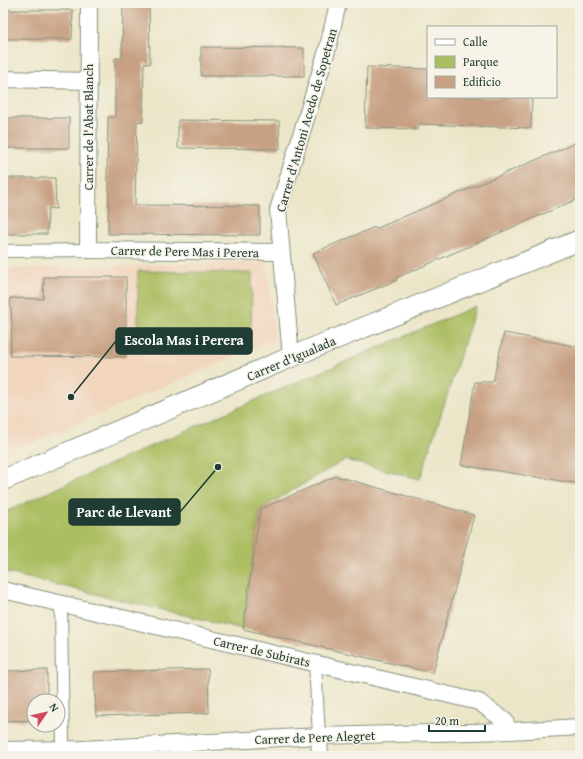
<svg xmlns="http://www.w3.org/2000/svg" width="583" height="759" font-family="'Gentium Book Plus',serif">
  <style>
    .built { fill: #f1d5bd }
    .green { fill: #acbe62; stroke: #667e4b }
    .building { fill: #c8a184 }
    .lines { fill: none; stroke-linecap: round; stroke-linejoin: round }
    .pedestrian-casing { stroke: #86927e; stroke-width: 14 }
    .minor-casing { stroke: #86927e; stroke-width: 18 }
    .tertiary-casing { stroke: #86927e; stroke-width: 22 }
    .pedestrian { stroke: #fff; stroke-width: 12 }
    .minor { stroke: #fff; stroke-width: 16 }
    .tertiary { stroke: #fff; stroke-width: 20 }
    .labels { text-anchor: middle; stroke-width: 3; stroke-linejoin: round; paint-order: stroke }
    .street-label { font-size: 13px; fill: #1f3d34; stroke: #f7f3e8 }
    .leader { fill: none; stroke: #1f3d34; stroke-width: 1.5 }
    .callout-dot { fill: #1f3d34; stroke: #f7f3e8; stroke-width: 1.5 }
    .callout { fill: #1f3d34; stroke: #1f3d34; stroke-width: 1.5 }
    .callout-label { font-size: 14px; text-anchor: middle; font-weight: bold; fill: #fff }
  </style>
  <rect width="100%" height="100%" fill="#f7f3e8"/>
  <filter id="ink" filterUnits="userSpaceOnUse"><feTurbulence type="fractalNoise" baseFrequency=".025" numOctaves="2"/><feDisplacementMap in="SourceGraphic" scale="8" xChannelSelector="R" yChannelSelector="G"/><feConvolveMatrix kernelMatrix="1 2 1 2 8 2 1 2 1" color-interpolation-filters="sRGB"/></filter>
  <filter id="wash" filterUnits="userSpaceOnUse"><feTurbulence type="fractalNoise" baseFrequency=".012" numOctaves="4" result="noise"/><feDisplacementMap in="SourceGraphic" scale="16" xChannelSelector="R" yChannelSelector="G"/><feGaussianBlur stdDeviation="0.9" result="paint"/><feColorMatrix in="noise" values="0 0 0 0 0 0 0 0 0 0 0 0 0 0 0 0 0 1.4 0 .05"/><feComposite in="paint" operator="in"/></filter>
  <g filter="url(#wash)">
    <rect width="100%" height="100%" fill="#ece6c9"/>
    <polygon class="built" points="266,262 275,339 3,455 3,269"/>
    <g class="green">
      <polygon points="138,271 252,273 251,334 138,332"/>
      <path d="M476,306L420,479L345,460L260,509L243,629L3,572V513C159,441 317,373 476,306Z"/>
    </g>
    <g id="blocks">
      <g class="building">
        <polygon points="123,3 149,3 150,64 144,63 143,122 137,121 135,205 260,206 260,235 108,234 109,181 107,181 108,117 115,117 115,58 122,58"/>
        <polygon points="3,10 73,10 72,39 3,39"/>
        <polygon points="201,47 304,48 304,76 201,76"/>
        <polygon points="367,67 428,69 428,97 532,97 531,128 419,124 418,129 365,128"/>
        <rect x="3" y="118" width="66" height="30"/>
        <polygon points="178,120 279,121 280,149 178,148"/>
        <polygon points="580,141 580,198 396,278 397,280 336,305 313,253 375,227 375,229"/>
        <polygon points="3,178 55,178 56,209 48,208 47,234 3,234"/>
        <polygon points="44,277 126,277 126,357 10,356 12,324 10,298 43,299"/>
        <polygon points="504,333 580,347 580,484 461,465 475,382 493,382"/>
        <polygon points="336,476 474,515 433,673 243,629 260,509"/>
        <polygon points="208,669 209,713 96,716 94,672"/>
        <polygon points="47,670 47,701 34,701 34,720 3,721 3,671"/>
      </g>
    </g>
  </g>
  <g filter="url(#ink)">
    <use href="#blocks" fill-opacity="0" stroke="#86927e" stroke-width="1"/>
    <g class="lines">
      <g class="pedestrian-casing">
        <g id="pedestrian">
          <polyline points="3,251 88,250"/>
          <polyline points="61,604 63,749"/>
          <polyline points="315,663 319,736"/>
        </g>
      </g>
      <g class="minor-casing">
        <g id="minor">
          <polyline points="89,3 88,250 281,252"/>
          <polyline points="3,79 89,81"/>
          <polyline points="291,357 278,210 328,47 338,3"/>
          <polyline points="3,590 479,702 505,721 509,731"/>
          <polyline points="319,736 320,756"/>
          <polyline points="3,750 82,749 319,736 509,731 580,727"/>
        </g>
      </g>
      <g class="tertiary-casing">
        <polyline id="tertiary" points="3,480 291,357 580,240"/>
      </g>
      <use href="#pedestrian" class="pedestrian"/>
      <use href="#minor" class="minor"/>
      <use href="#tertiary" class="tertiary"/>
    </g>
  </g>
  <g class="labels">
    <g class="street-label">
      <text transform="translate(306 120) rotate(-74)" y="5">Carrer d'Antoni Acedo de Sopetran</text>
      <text transform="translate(88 127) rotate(-90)" y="5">Carrer de l'Abat Blanch</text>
      <text transform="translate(185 251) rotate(1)" y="5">Carrer de Pere Mas i Perera</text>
      <text transform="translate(291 358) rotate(-23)" y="5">Carrer d'Igualada</text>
      <text transform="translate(262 651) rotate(13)" y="5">Carrer de Subirats</text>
      <text transform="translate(315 737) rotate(-2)" y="5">Carrer de Pere Alegret</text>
    </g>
  </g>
  <path class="leader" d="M71 397L116 341M218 467L180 512"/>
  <g class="callout-dot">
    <circle cx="71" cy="397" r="4"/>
    <circle cx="218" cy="467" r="4"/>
  </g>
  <g class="callout">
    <rect x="116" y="328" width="136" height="26" rx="4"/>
    <rect x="69" y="499" width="111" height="26" rx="4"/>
  </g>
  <g class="callout-label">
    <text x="184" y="345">Escola Mas i Perera</text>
    <text x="124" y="517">Parc de Llevant</text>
  </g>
  <rect width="583" height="759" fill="none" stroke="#f7f3e8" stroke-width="16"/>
  <rect x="427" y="26" width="130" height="72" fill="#f7f3e8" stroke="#a1aaa0"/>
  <rect x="435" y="39" width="20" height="6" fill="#ffffff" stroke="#a1aaa0"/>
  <text x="463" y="46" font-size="12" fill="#1f3d34">Calle</text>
  <rect x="435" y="56" width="20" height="12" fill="#acbe62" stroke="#a1aaa0"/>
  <text x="463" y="66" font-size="12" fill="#1f3d34">Parque</text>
  <rect x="435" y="76" width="20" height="12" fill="#c8a184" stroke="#a1aaa0"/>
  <text x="463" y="86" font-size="12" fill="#1f3d34">Edificio</text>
  <g transform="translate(46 713) rotate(56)"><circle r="19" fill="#f7f3e8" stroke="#a1aaa0"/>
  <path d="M0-3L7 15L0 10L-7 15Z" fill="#d1495b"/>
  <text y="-6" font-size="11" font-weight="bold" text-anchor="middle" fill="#1f3d34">N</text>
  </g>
  <path d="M429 725v6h56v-6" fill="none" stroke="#1f3d34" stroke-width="2"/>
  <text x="435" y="725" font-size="12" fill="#1f3d34" stroke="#f7f3e8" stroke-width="3" paint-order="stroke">20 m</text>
</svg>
